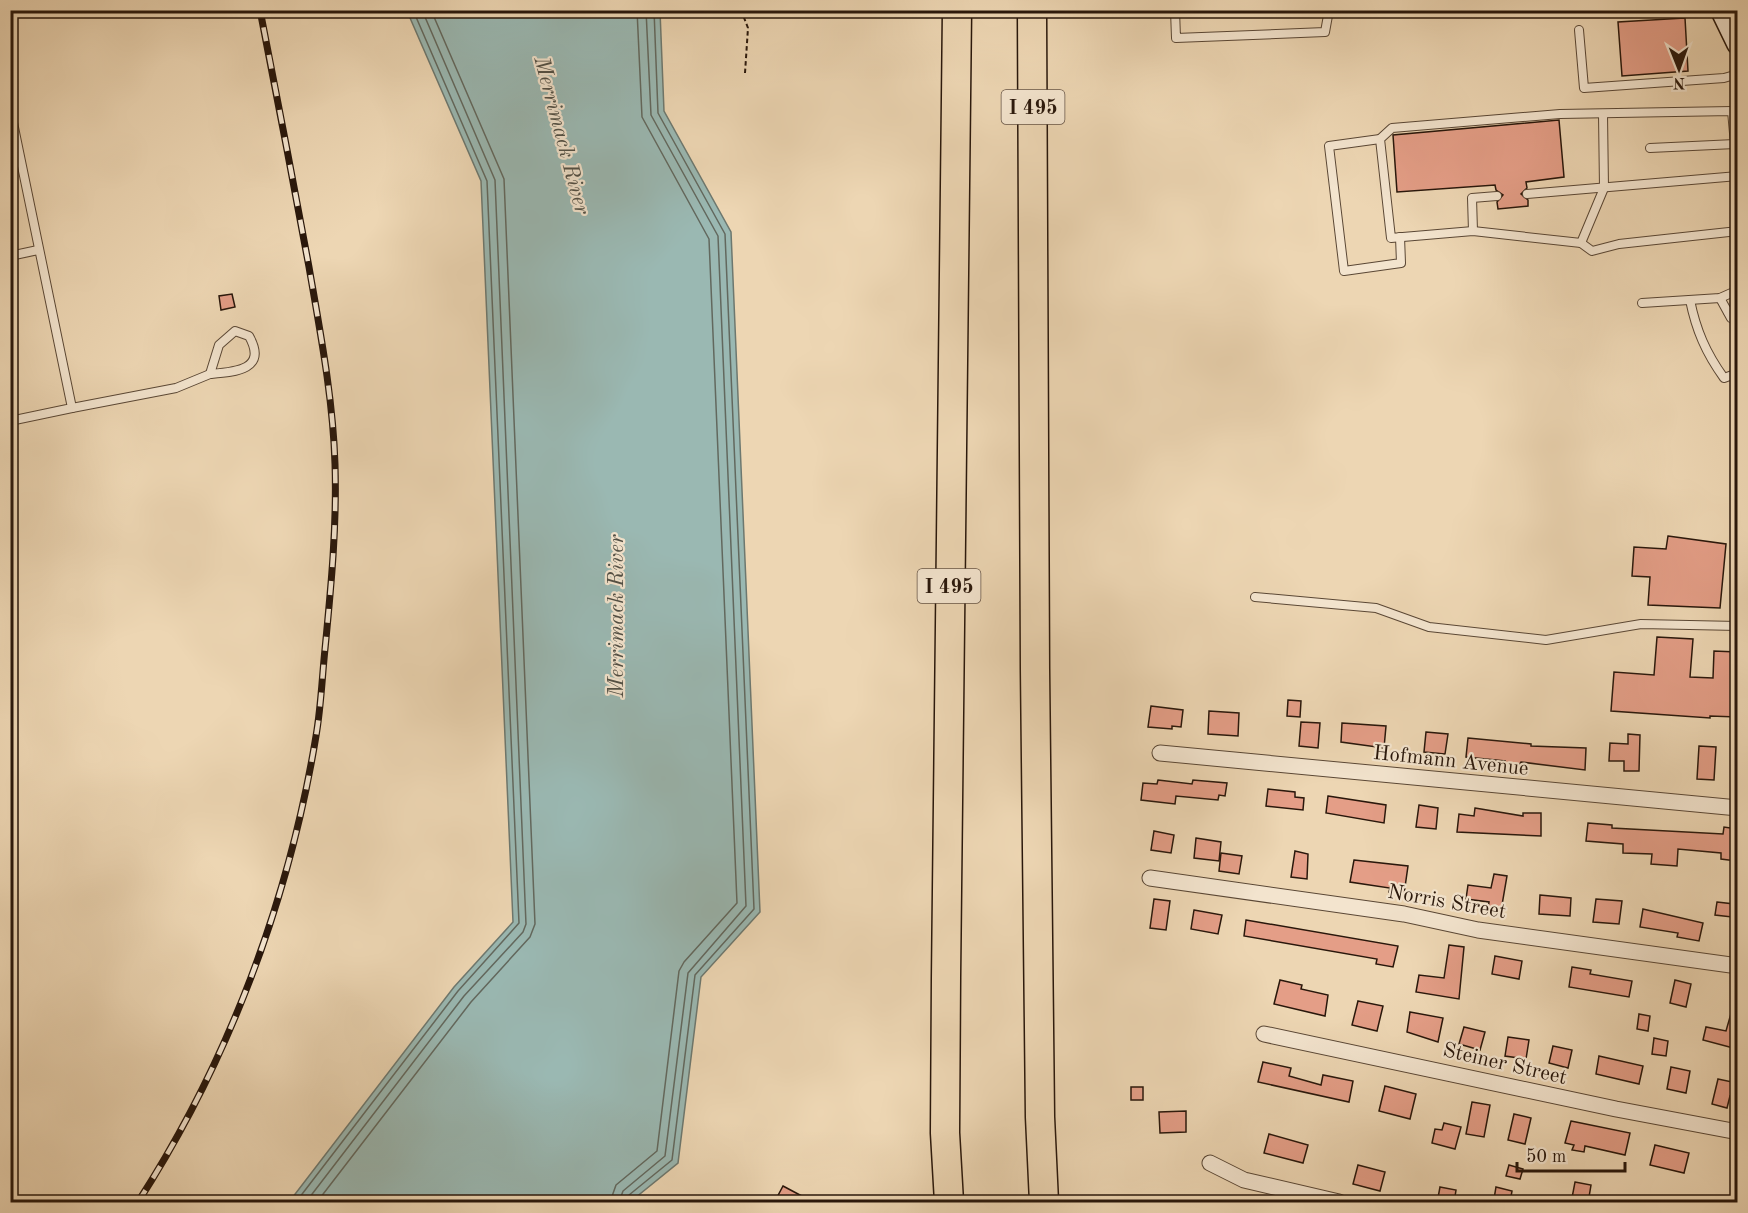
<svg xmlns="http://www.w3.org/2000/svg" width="1748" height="1213" font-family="'Old Standard TT',serif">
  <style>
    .water { fill: #9ab8b2; stroke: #6d786f; stroke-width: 1.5 }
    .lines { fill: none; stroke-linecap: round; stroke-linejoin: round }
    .shore { stroke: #62685e; stroke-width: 1.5 }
    .building { fill: #e49e87; stroke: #29170b; stroke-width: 1.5 }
    .service-casing { stroke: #5a4735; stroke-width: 10 }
    .minor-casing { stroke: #5a4735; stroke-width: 17 }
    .secondary-casing { stroke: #29170b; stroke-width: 25 }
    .motorway-casing { stroke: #29170b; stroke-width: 31 }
    .path { stroke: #29170b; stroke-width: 2; stroke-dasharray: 4.5 3; stroke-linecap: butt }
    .service { stroke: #f3e4ce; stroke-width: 8 }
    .minor { stroke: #f3e4ce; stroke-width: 15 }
    .secondary { stroke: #f3e4ce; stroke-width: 22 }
    .motorway { stroke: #edd6b3; stroke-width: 28 }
    .rail-casing { stroke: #29170b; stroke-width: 7 }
    .rail { stroke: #f3e4ce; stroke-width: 4.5; stroke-dasharray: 14; stroke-linecap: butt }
    .labels { text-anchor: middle; stroke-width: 4.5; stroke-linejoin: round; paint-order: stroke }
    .shield { fill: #f3e4ce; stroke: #665446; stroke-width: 1.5 }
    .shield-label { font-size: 20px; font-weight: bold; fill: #29170b }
    .street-label { font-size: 21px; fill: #29170b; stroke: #f3e4ce }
    .water-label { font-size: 22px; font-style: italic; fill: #514f45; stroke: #f3e4ce }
  </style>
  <rect width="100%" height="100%" fill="#edd6b3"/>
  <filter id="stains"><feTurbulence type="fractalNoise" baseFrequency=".00333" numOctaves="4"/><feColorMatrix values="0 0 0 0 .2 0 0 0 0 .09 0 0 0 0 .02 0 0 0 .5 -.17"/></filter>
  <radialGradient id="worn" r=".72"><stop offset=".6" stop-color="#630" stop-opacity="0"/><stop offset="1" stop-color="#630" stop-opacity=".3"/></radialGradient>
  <polygon class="water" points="407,11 660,11 664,111 731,232 760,912 701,977 678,1163 630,1202 289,1202 454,987 513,922 481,181"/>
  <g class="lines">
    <g class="shore">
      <polyline points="296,1202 458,991 519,923 487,181 413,10"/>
      <polyline points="306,1202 464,996 523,932 526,924 495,180 422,10"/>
      <polyline points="317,1202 471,1002 530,937 535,924 504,179 431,10"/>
      <polyline points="610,1202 616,1185 657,1151 679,971 684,962 737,903 709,239 642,117 637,10"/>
      <polyline points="619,1202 623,1191 665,1156 688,973 746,906 718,236 651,115 646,10"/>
      <polyline points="627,1202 629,1195 672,1160 695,975 754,909 725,234 658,113 654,10"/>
    </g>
  </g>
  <g class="building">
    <polygon points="1685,18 1688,71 1622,76 1618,22"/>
    <polygon points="1559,120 1564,177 1526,182 1527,188 1521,194 1528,200 1528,206 1498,209 1497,202 1503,195 1496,190 1495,185 1397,192 1393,135"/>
    <polygon points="232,294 235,307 221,310 219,296"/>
    <polygon points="1668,536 1726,544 1720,608 1648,605 1650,577 1632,576 1634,547 1666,549"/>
    <polygon points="1657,637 1693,639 1690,677 1713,678 1714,651 1737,652 1737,717 1710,716 1710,718 1611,711 1614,672 1654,675"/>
    <polygon points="1288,700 1301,701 1300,717 1287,716"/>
    <polygon points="1151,706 1183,710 1181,727 1172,726 1172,729 1148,727"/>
    <polygon points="1209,711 1239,713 1238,736 1208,734"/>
    <polygon points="1301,722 1320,723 1318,748 1299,746"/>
    <polygon points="1342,723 1386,726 1384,748 1341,742"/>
    <polygon points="1426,732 1448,734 1445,754 1424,752"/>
    <polygon points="1628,734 1640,735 1639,771 1624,771 1624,761 1609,761 1610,743 1628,744"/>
    <polygon points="1468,738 1531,744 1531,746 1586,748 1585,770 1521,762 1517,768 1504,767 1505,761 1466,757"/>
    <polygon points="1699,746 1716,747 1714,780 1697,779"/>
    <polygon points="1158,780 1192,784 1193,780 1227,783 1225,796 1219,795 1218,800 1176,796 1175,804 1141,800 1143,783 1157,784"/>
    <polygon points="1268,789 1295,792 1295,797 1304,798 1303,810 1266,806"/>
    <polygon points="1328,796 1386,805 1384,823 1326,813"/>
    <polygon points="1419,805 1438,808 1436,829 1416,827"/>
    <polygon points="1475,808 1523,816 1523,813 1541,813 1541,836 1457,832 1459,814 1474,816"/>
    <polygon points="1588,823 1612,825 1612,828 1723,834 1724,827 1737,829 1736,861 1721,859 1721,853 1678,849 1677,866 1651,864 1652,854 1623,853 1623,844 1586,841"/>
    <polygon points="1154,831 1174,835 1171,853 1151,850"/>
    <polygon points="1196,838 1221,842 1219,861 1194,858"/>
    <polygon points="1295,851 1308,854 1307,879 1291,877"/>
    <polygon points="1221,853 1242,856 1239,874 1219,871"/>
    <polygon points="1354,860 1408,866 1404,894 1389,892 1390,888 1350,882"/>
    <polygon points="1494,874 1507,876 1501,911 1488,909 1489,902 1466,899 1468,885 1491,888"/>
    <polygon points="1540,895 1571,898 1570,916 1539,914"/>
    <polygon points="1154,899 1170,901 1166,930 1150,928"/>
    <polygon points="1596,899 1622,901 1619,924 1593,922"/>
    <polygon points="1717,902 1734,904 1732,917 1715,915"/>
    <polygon points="1643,909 1703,923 1699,941 1677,937 1678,933 1640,927"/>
    <polygon points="1194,910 1222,915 1218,934 1191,929"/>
    <polygon points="1246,920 1398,946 1393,967 1376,964 1377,959 1244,936"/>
    <polygon points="1449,945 1464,947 1459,999 1416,992 1419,975 1444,978"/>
    <polygon points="1495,956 1522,961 1519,979 1492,974"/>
    <polygon points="1572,967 1591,970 1590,974 1632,981 1629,997 1569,987"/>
    <polygon points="1280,980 1302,985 1301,989 1328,995 1325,1016 1274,1004"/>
    <polygon points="1675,980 1691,984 1686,1007 1670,1003"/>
    <polygon points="1358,1001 1383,1006 1377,1031 1352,1025"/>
    <polygon points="1734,1003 1737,1003 1737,1049 1703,1040 1706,1027 1726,1031"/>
    <polygon points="1410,1012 1443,1018 1438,1042 1407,1032"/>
    <polygon points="1639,1014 1650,1016 1648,1031 1637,1029"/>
    <polygon points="1464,1027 1485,1032 1480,1050 1459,1044"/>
    <polygon points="1508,1037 1529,1040 1526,1059 1505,1056"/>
    <polygon points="1654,1038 1668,1041 1666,1056 1652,1054"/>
    <polygon points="1553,1046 1572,1050 1568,1068 1549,1063"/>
    <polygon points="1599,1056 1643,1066 1639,1084 1596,1074"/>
    <polygon points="1263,1062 1291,1068 1289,1076 1321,1085 1323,1075 1353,1081 1349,1102 1258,1082"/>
    <polygon points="1671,1067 1690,1071 1686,1093 1667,1089"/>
    <polygon points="1718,1079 1737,1083 1735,1097 1730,1096 1727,1108 1712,1104"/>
    <polygon points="1385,1086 1416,1094 1410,1119 1379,1111"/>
    <rect x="1131" y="1087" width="12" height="13"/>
    <polygon points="1472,1102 1490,1105 1484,1137 1466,1134"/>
    <polygon points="1186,1111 1186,1132 1160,1133 1159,1112"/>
    <polygon points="1514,1114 1531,1118 1525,1144 1508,1140"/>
    <polygon points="1571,1121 1630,1133 1625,1155 1585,1146 1584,1152 1572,1150 1574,1145 1565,1143"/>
    <polygon points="1444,1123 1461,1127 1455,1149 1432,1143 1435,1129 1442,1130"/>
    <polygon points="1269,1134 1308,1145 1303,1163 1264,1153"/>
    <polygon points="1655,1145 1689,1153 1684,1173 1650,1165"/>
    <polygon points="1358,1165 1385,1172 1380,1191 1353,1184"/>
    <polygon points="1509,1165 1523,1169 1520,1179 1506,1176"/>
    <polygon points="1575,1182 1591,1185 1588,1203 1571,1203"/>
    <polygon points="783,1186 815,1203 774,1203"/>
    <polygon points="1440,1187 1456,1190 1454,1203 1437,1203"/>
    <polygon points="1496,1187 1512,1191 1510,1202 1494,1199"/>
  </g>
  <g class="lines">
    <g class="service-casing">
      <g id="service">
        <polyline points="1175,10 1176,38 1325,32 1329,10"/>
        <polyline points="1579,30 1584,88 1724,78 1738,74"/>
        <polyline points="10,108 72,408 10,421"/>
        <polyline points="1603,114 1604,188 1581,243 1592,251 1619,244 1738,231"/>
        <polyline points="1380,139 1329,146 1344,271 1401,263 1400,237"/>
        <polyline points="1527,194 1738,176"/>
        <polyline points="1473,231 1472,198 1497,196"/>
        <polyline points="1581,243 1473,231 1391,238 1380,139 1392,128 1560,114 1732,111 1735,144 1650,148"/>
        <polyline points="10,256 38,250"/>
        <polyline points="1720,298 1731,318"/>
        <path d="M1690,300C1696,330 1706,353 1724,378L1738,373"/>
        <polyline points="1642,303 1720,298 1738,290"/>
        <polyline points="1728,312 1738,307"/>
        <path d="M235,331L249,336C268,370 235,372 210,374L219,345Z"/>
        <polyline points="72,408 176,388 210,374"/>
        <polyline points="1255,597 1376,608 1429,627 1546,640 1641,624 1738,626"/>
      </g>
    </g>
    <g class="minor-casing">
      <g id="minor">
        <polyline points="1160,753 1738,808"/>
        <polyline points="1150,878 1404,914 1478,930 1738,966"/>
        <polyline points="1264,1034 1616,1109 1738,1132"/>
        <polyline points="1210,1163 1244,1180 1339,1202"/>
      </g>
    </g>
    <g class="secondary-casing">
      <polyline id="secondary" points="1722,10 1738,43"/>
    </g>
    <g class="motorway-casing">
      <g id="motorway">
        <polyline points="1032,10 1035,669 1040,1117 1044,1202"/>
        <polyline points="949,1202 945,1133 946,978 957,10"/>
      </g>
    </g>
    <polyline class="path" points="741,10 748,28 745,73"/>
    <use href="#service" class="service"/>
    <use href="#minor" class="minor"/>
    <use href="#secondary" class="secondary"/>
    <use href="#motorway" class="motorway"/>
    <g class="rail-casing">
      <path id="rail" d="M138,1202C228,1062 289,901 316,736C321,707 322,678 325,649C331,587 337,526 335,464C333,398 320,331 309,267C293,181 277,96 260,10"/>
    </g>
    <use href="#rail" class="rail"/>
  </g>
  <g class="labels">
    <g class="shield">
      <rect x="1001.5" y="90" width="63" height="34" rx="4.5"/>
      <rect x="917.5" y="569" width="63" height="34" rx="4.5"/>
    </g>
    <g class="shield-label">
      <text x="1033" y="114">I 495</text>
      <text x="949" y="593">I 495</text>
    </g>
    <g class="street-label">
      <text transform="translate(1451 760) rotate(6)" y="7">Hofmann Avenue</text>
      <text transform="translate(1447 901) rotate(10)" y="7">Norris Street</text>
      <text transform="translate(1505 1063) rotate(13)" y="7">Steiner Street</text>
    </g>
    <g class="water-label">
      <text transform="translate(563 135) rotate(75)" y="8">Merrimack River</text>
      <text transform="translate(615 616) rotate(-90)" y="8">Merrimack River</text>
    </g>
  </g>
  <rect width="1748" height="1213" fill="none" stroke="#edd6b3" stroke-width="36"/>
  <rect x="12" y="12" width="1724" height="1189" fill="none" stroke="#29170b" stroke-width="3"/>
  <rect x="18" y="18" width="1712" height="1177" fill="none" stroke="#29170b" stroke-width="1.5"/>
  <g transform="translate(1679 69) rotate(179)" stroke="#f3e4ce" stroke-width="4.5" paint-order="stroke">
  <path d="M0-4.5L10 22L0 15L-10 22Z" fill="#29170b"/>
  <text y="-9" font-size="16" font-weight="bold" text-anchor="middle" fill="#29170b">N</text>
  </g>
  <path d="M1517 1162v9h108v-9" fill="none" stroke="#29170b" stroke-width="3"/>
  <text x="1526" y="1162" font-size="18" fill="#29170b" stroke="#f3e4ce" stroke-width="4.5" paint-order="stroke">50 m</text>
  <rect width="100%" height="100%" filter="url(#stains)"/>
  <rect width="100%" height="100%" fill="url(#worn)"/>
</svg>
